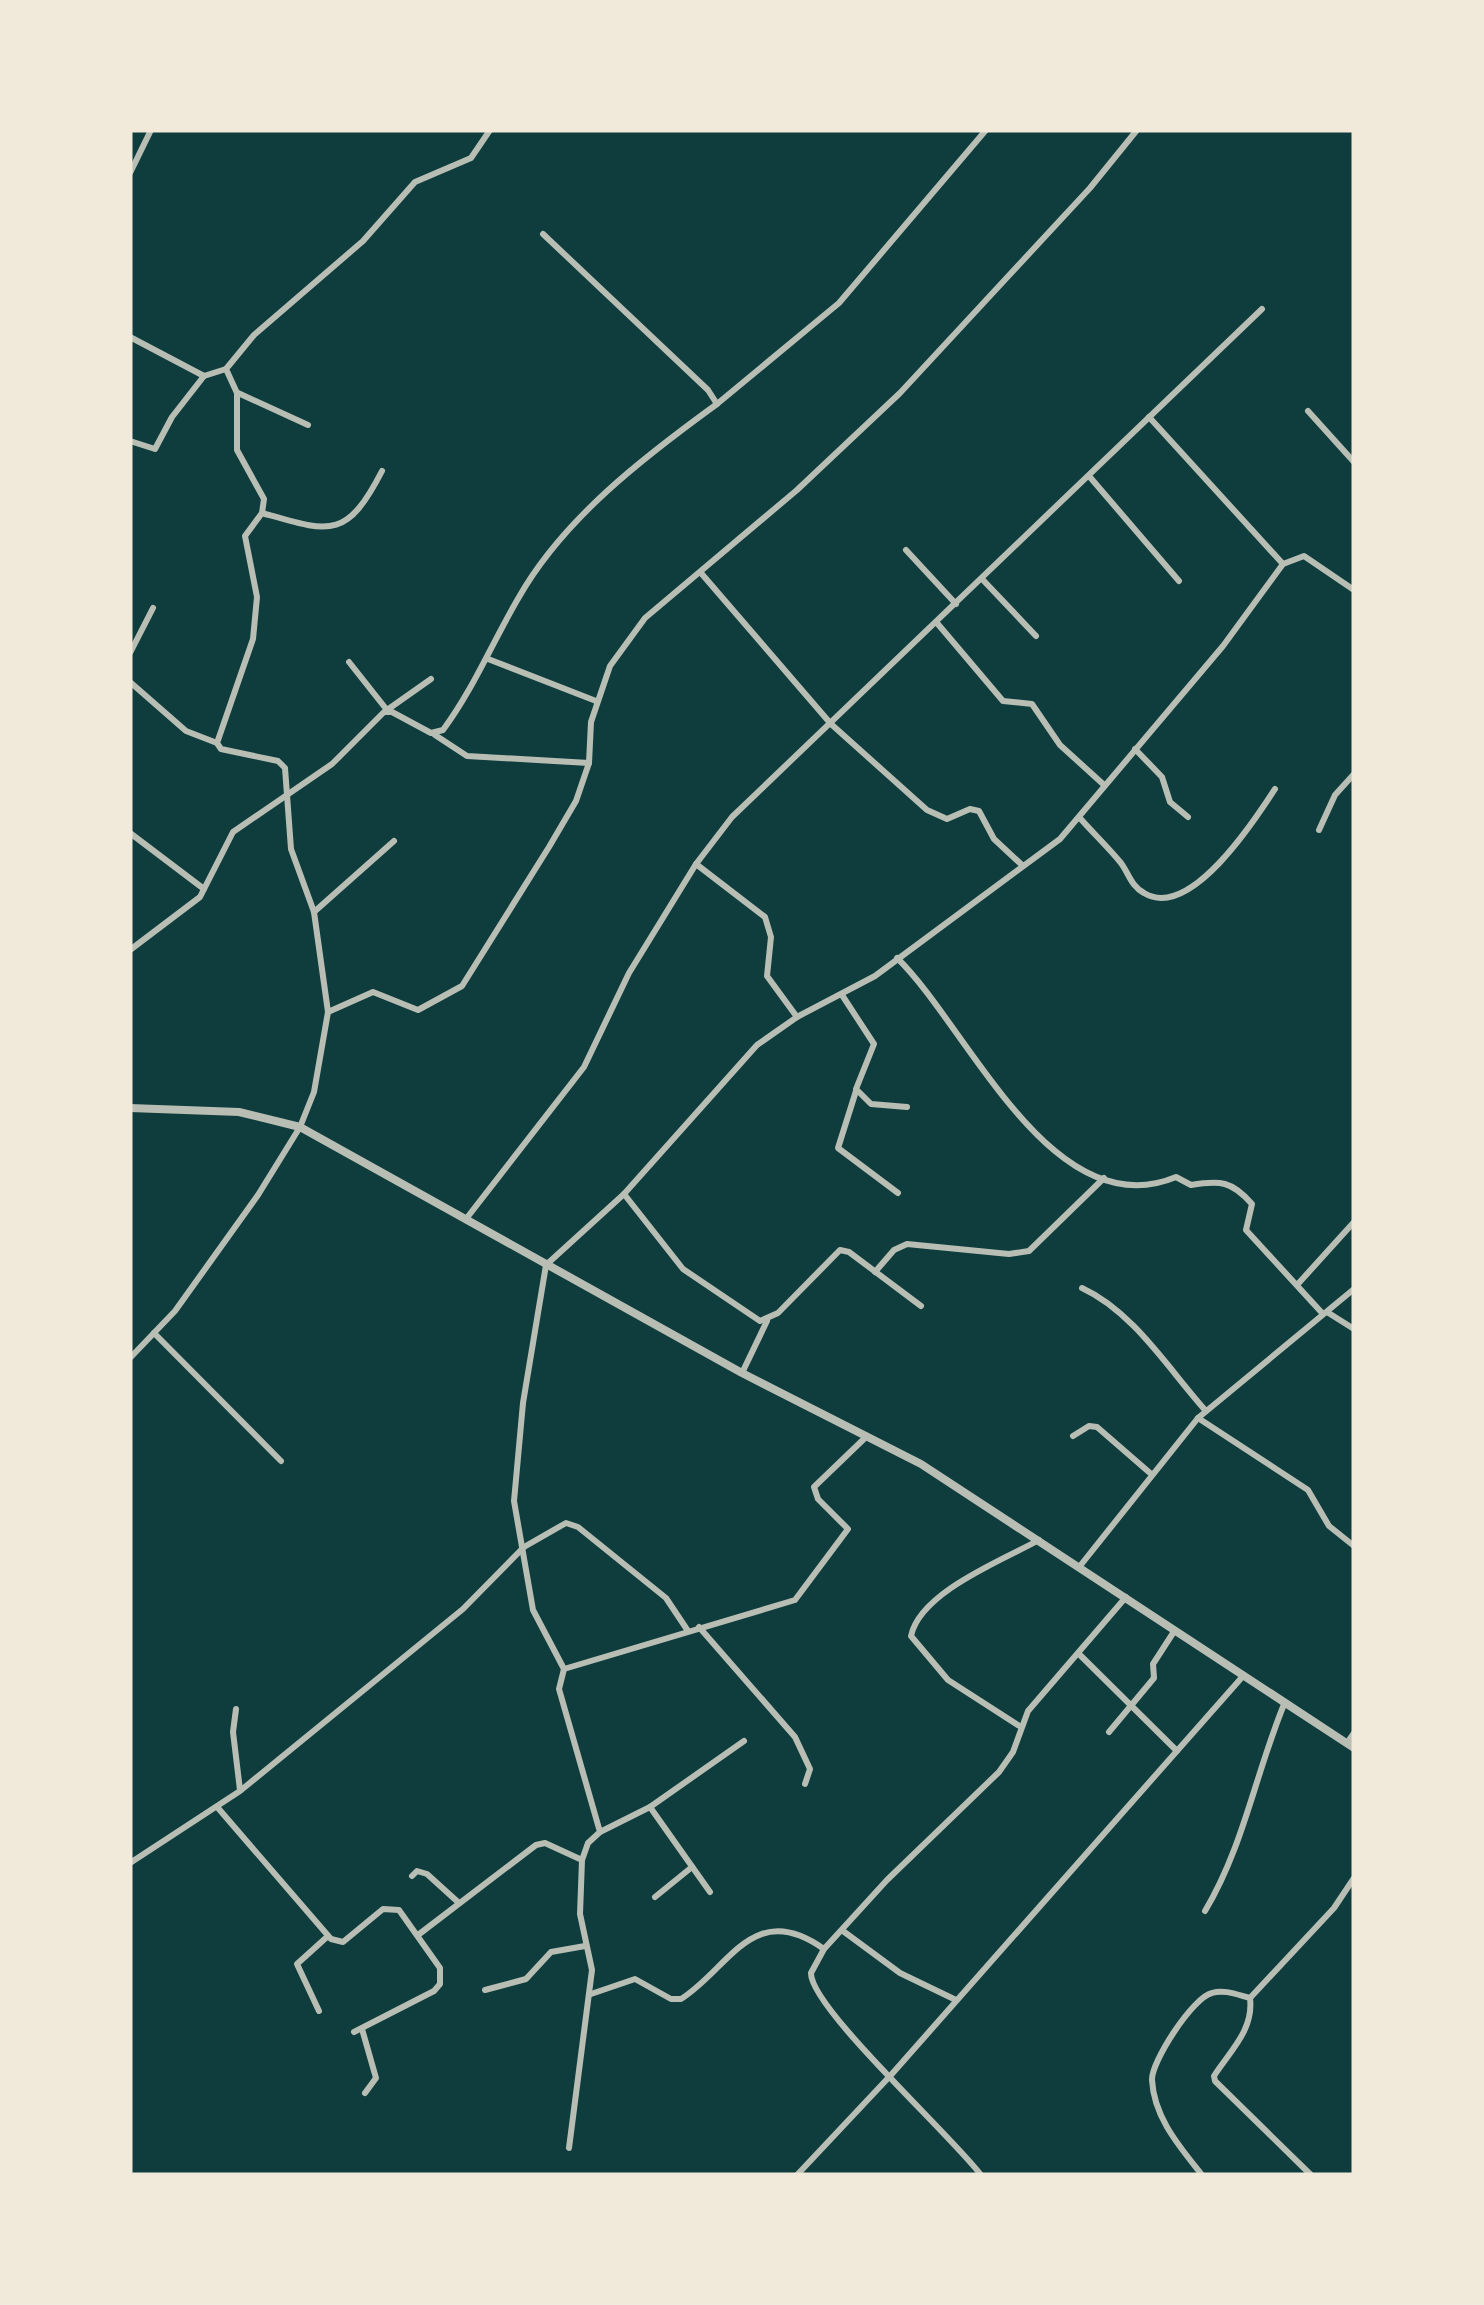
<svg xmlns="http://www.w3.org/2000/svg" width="1484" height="2305" font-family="'Open Sans',sans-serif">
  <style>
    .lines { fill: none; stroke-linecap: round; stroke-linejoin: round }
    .minor { stroke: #b8beb3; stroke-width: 6 }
    .tertiary { stroke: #b8beb3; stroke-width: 8 }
  </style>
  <rect width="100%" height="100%" fill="#0f3d3e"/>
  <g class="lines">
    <g class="minor">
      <polyline points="130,173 151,130"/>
      <polyline points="130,337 204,376 226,369"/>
      <polyline points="238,393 308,425"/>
      <polyline points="717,404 839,303 986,130"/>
      <polyline points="1308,411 1354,462"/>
      <polyline points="1149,417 1283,564"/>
      <polyline points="130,441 155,449 172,417 204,376"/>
      <polyline points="1089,476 1179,581"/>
      <path d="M262,513C329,532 346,541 382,471"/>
      <polyline points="906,550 956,604"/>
      <polyline points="701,573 831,724 927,810 947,819 970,809 979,811 994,839 1022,865"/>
      <polyline points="983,580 1036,636"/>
      <polyline points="937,623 1003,701 1032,704 1060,745 1103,784"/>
      <polyline points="130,653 153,608"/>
      <polyline points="488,659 596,701"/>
      <polyline points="349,662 387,710 431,679"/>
      <polyline points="130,682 186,731 217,743"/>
      <polyline points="435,735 467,756 589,763"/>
      <polyline points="1135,749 1162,777 1170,802 1188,817"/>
      <path d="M1079,817C1092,832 1108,847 1121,863C1129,874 1131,886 1144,893C1190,921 1255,820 1275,789"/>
      <polyline points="1319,830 1335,795 1354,774"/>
      <polyline points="130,833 204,889"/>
      <polyline points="696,864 765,917 771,937 767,976 797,1017"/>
      <polyline points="314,912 394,841"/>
      <path d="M130,950L200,897L233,832L332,764L384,712H392L431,733L443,730C474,688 493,641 519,597C564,518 644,457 717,404L708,390L543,234"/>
      <path d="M897,958C967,1025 1052,1229 1176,1177L1191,1185C1220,1180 1232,1181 1252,1204L1246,1230L1323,1314"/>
      <polyline points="842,995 874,1044 856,1089 871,1104 907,1107"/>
      <polyline points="328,1012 373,992 418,1010 462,986 549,847 576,801 589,763 591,722 610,666 645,618 797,490 900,393 1090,188 1137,130"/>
      <polyline points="856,1091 838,1148 898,1193"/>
      <polyline points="624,1194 683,1269 760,1321 778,1313 840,1250 849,1252 921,1306"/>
      <polyline points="466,1219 584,1067 629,973 696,864 732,817 1262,309"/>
      <polyline points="875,1272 894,1250 907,1244 1009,1254 1029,1251 1104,1178"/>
      <polyline points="1297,1285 1354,1222"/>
      <path d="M1082,1288C1134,1312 1169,1370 1206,1411"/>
      <polyline points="1327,1312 1354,1329"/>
      <polyline points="154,1333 281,1461"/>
      <polyline points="130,1358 175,1311 258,1195 300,1127 314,1092 328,1012 314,912 291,849 285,768 278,761 221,749 217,743 253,639 257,597 245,536 262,513 264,499 237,450 237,393 226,369 254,335 363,241 415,182 471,158 490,130"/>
      <polyline points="742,1373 767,1321"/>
      <polyline points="1198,1418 1308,1490 1329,1526 1354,1546"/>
      <polyline points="1073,1436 1089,1426 1097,1427 1150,1473"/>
      <polyline points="1080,1566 1198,1418 1354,1289"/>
      <polyline points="699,1627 795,1737 810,1769 805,1784"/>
      <polyline points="1079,1654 1177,1751"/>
      <polyline points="564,1669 795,1600 848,1529 818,1499 814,1487 867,1436"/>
      <polyline points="236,1709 233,1732 240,1790"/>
      <path d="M1021,1727L948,1680L911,1636C920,1592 1003,1560 1039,1540"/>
      <polyline points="1109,1732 1154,1678 1153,1664 1175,1630"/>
      <polyline points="1347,1743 1354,1733"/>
      <polyline points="650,1807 710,1892"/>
      <polyline points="218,1808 331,1939 343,1942 383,1909 399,1910 440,1968 440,1984 434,1991 354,2032"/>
      <polyline points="600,1832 650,1807 744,1741"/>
      <polyline points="130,1863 240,1791 463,1609 524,1547 566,1523 578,1527 666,1598 688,1631"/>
      <polyline points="412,1876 417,1871 427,1874 459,1903"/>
      <polyline points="655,1897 692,1867"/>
      <path d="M1205,1911C1244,1846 1256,1771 1285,1702"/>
      <polyline points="843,1931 900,1973 956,2000"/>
      <polyline points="418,1935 536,1845 545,1843 582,1860 588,1843 600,1832 559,1689 564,1669 533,1610 514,1501 523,1403 546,1265 624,1194 757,1045 797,1017 875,976 1060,839 1223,646 1283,564 1304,556 1354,590"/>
      <polyline points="485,1990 526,1979 551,1952 585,1946"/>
      <path d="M591,1994L635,1979L671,1999H681C729,1969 753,1898 824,1949"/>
      <polyline points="1250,1998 1334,1908 1354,1878"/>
      <polyline points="319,2011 297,1964 328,1936"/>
      <polyline points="362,2029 376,2078 365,2093"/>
      <polyline points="569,2148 592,1970 580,1914 582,1860"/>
      <polyline points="797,2175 891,2075 1244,1675"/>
      <path d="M981,2175C951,2135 810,2007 811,1973L824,1949L887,1880L999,1772L1013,1752L1028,1711L1126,1597"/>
      <path d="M1202,2175C1180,2147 1154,2118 1152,2080C1151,2062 1193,1997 1212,1993C1224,1989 1238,1995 1250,1998C1254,2030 1230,2051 1214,2076L1215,2081L1311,2175"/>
    </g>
    <polyline class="tertiary" points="130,1108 239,1112 300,1127 742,1373 921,1464 1354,1748"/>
  </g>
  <rect width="1484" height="2305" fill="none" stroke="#f1e9da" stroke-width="265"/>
</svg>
